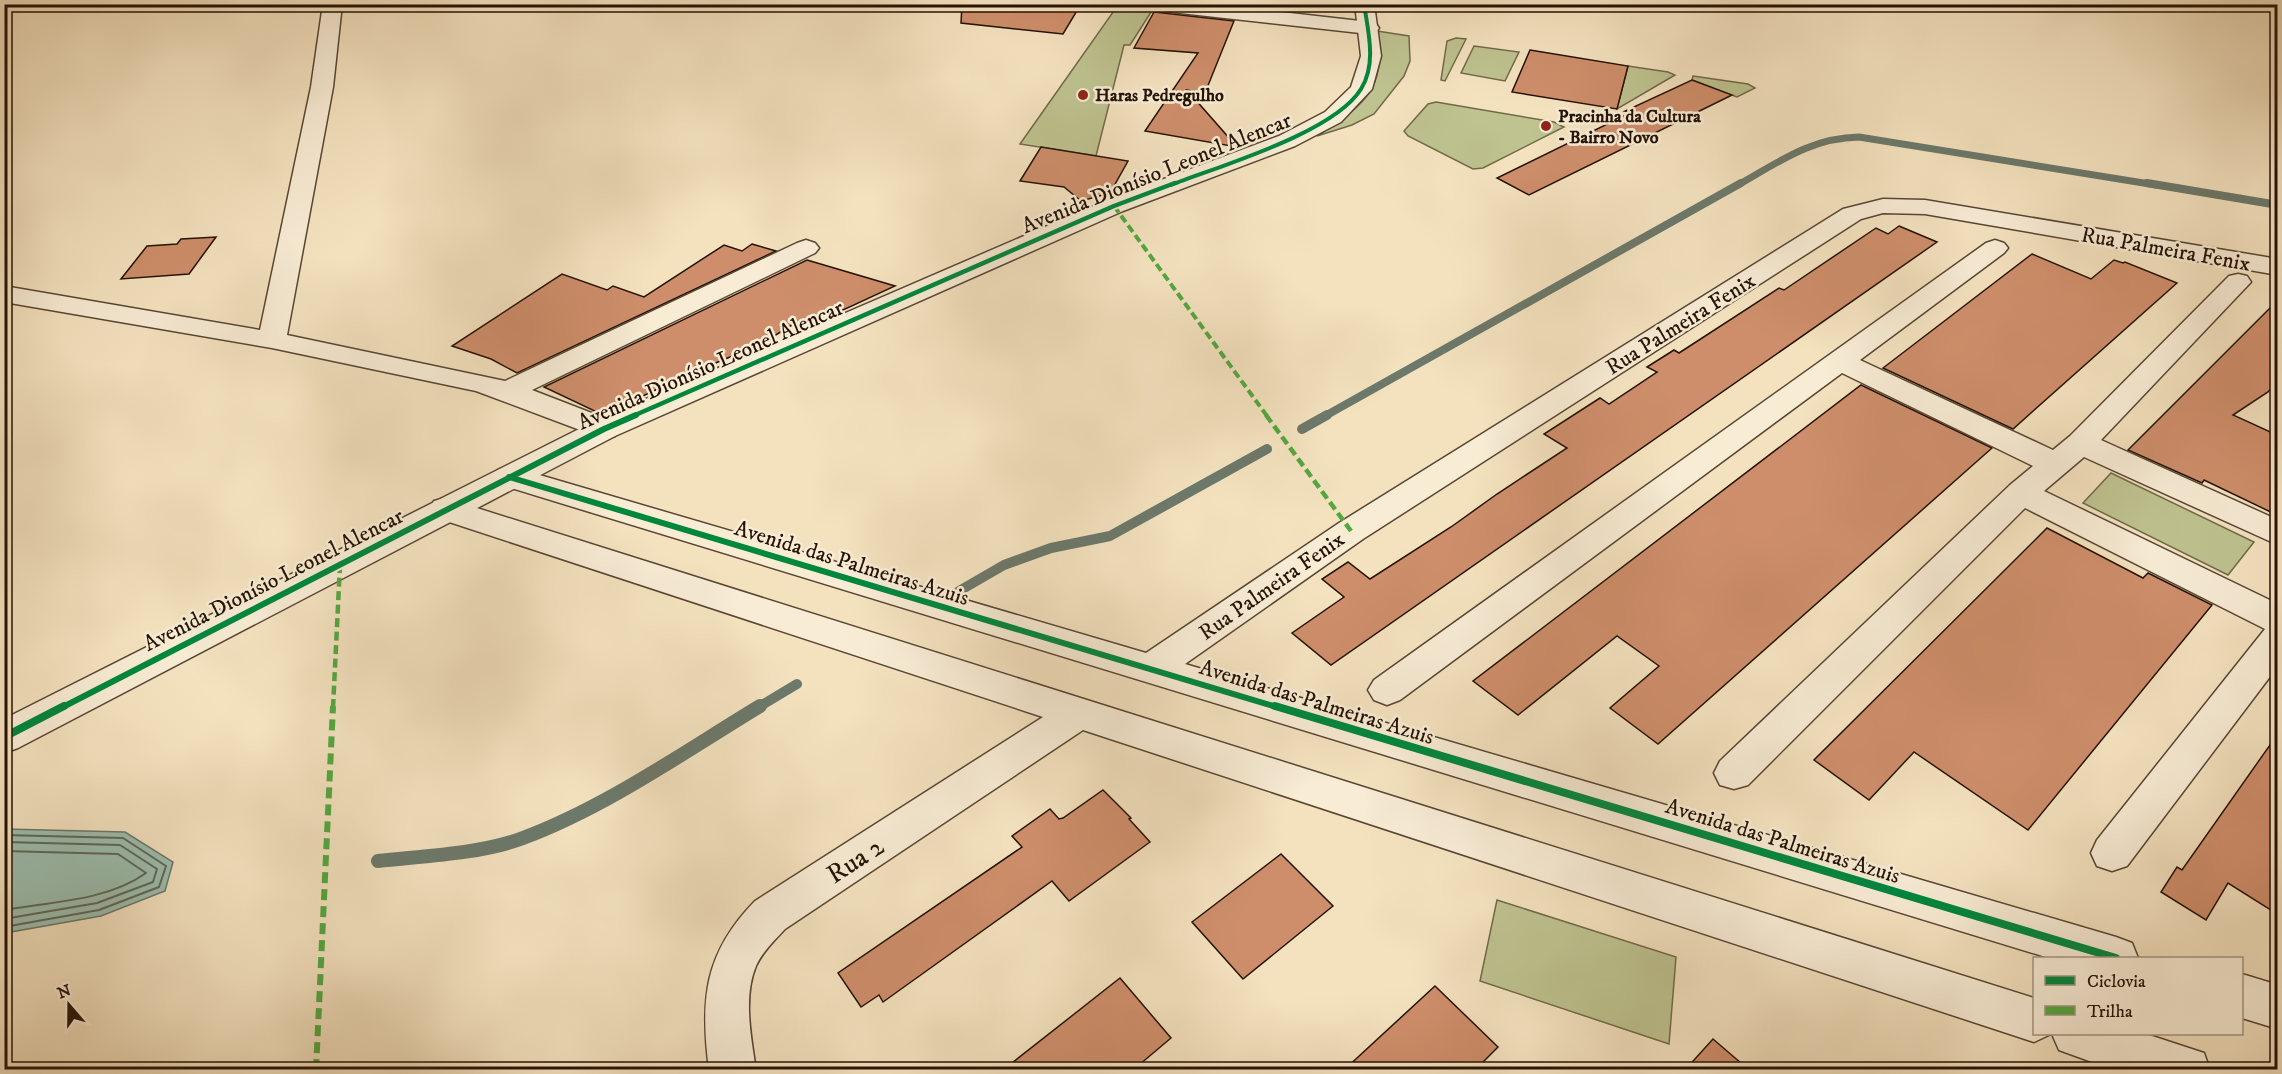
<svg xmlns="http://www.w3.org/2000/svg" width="2282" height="1074" font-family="'IM FELL DW Pica',serif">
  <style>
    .green { fill: #bec390; stroke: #716a4a; stroke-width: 1.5 }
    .water { fill: #9cbeaf; stroke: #6c796b; stroke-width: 1.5 }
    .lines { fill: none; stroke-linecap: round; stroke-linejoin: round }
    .shore { stroke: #60685a; stroke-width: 2 }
    .stream-far3 { stroke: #6c796b; stroke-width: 7 }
    .stream-far2 { stroke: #6c796b; stroke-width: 8 }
    .stream-far1 { stroke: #6c796b; stroke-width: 10 }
    .stream { stroke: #6c796b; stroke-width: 14 }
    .building { fill: #ce8e6b; stroke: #241204; stroke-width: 1.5 }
    .minor-casing { stroke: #584633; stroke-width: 3 }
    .tertiary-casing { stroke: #584633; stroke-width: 3 }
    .minor { fill: #f8ecd5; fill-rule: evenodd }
    .tertiary { fill: #f8ecd5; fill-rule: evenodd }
    .quiet-far2 { stroke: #53a840; stroke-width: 4; stroke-dasharray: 8 4; stroke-linecap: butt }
    .quiet-far1 { stroke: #53a840; stroke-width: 4.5; stroke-dasharray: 9 4.5; stroke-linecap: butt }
    .quiet { stroke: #53a840; stroke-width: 6; stroke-dasharray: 11 6; stroke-linecap: butt }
    .cycleway-far3-casing { stroke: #f8ecd5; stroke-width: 6 }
    .cycleway-far2-casing { stroke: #f8ecd5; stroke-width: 8 }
    .cycleway-far1-casing { stroke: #f8ecd5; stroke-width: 10 }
    .cycleway-casing { stroke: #f8ecd5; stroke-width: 11 }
    .cycleway-far3 { stroke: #00873e; stroke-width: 4 }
    .cycleway-far2 { stroke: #00873e; stroke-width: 4.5 }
    .cycleway-far1 { stroke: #00873e; stroke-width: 6 }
    .cycleway { stroke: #00873e; stroke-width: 8 }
    .poi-dot { fill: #8f2418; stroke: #f8ecd5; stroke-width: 2 }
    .labels { text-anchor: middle; stroke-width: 5; stroke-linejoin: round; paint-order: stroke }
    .far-poi-label { font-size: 18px; font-weight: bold; fill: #241204; stroke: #f8ecd5; text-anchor: start }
    .street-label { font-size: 22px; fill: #241204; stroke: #f8ecd5 }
    .near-street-label { font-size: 27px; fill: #241204; stroke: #f8ecd5 }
  </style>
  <rect width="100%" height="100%" fill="#f4e2bf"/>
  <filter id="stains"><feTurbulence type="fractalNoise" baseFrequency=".00333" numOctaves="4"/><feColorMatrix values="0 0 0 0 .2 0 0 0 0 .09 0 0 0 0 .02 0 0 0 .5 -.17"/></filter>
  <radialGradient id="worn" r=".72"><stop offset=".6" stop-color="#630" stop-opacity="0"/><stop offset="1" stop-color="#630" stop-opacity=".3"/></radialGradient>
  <g class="green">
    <polygon points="1118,5 1153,9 1130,45 1124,45 1096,156 1020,144"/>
    <path d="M1377,31L1409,36L1410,61L1404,76L1374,114L1352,125L1317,136C1334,125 1361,108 1371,90C1380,74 1383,48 1377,31Z"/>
    <polygon points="1456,38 1466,39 1445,81 1441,80 1447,41"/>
    <polygon points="1474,46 1519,52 1505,81 1461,73"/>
    <polygon points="1628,66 1668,72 1675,75 1617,109"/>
    <polygon points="1693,76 1748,84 1755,88 1737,97 1692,80"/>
    <polygon points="1436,102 1554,122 1564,127 1483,168 1473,169 1408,136 1404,131 1428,104"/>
    <polygon points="2111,473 2254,542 2228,575 2083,503"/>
    <polygon points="1497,900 1676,957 1669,1044 1480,981"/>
  </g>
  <polygon class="water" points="5,829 125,832 173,862 165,891 101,916 5,933"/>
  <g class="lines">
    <g class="shore">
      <polyline points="4,835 123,838 166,866 159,887 99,910 4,927"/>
      <polyline points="4,842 120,845 157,869 153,882 97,903 4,919"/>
      <path d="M4,851L118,854L146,873C107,901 50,902 4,910"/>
    </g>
    <path class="stream-far3" d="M1738,185C1779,162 1810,138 1859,137L2156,185"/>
    <g class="stream-far2">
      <polyline points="2147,183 2278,205"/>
      <polyline points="1325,416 1741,183"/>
    </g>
    <g class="stream-far1">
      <polyline points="1302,429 1327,415"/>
      <polyline points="959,591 1004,565 1051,548 1110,536 1267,449"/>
      <polyline points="757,708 797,684"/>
    </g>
    <path class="stream" d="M378,861C423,856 481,854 523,838C606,807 684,752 760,706"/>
  </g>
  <g class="building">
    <polygon points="962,4 1081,4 1063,34 961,23"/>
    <polygon points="1154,12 1234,21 1205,93 1187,90 1237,147 1145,131 1198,53 1134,48"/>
    <polygon points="1530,50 1628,66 1617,109 1512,92"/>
    <polygon points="1692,80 1732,95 1529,195 1497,178 1632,112 1625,111"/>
    <polygon points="1041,147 1128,161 1110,193 1081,201 1064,187 1020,181"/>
    <polygon points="1899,226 1937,242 1331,665 1292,633 1344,597 1322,579 1348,562 1370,579 1451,527 1497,494 1567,448 1544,434 1600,398 1609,404 1657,372 1647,367 1674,350 1679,353 1779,288 1784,290 1876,228 1888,234"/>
    <polygon points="216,237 189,274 121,279 147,246 177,244 181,239"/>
    <polygon points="752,244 776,251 517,373 491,359 452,346 562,274 607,290 613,286 644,297 724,245 742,251"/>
    <polygon points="2032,254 2091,279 2114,260 2123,263 2125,262 2177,283 2013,429 1883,368"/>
    <polygon points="807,260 895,286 800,330 792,325 761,344 687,375 603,415 544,387"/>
    <polygon points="2277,301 2277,382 2268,392 2233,415 2277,435 2277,515 2204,480 2202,483 2128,450"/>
    <polygon points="1861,385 1992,448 1658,744 1610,708 1659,666 1617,636 1518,715 1473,681"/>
    <polygon points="2047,528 2143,578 2148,573 2212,605 2028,830 1914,752 1869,800 1814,760"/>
    <polygon points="2277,735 2277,914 2228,883 2206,920 2161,892 2177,867 2182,870"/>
    <polygon points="1103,790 1131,818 1129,819 1150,842 1069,901 1052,881 883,1002 879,995 861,1007 838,973 1022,847 1012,836 1050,809 1059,819 1063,818"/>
    <polygon points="1281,854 1333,906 1243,979 1192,922"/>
    <polygon points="1120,978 1171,1038 1133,1070 1003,1070"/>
    <polygon points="1435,986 1498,1047 1475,1070 1344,1070"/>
    <polygon points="1713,1039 1749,1070 1685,1070"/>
  </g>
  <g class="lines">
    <g class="minor-casing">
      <g id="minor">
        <polygon points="323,4 342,4 333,87 287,335 505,381 797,243 806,240 815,243 819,248 815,253 532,390 615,422 619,429 615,436 604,439 476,391 272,348 4,302 4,286 260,330 311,87"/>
        <polygon points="1144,4 1209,4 1369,22 1376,24 1379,28 1376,32 1369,34 1153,10 1146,8"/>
        <polygon points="1883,199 1925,200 2278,259 2278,275 1925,214 1883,213 1861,219 1363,539 1185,664 2116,937 2132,943 2138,958 2049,958 498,484 493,477 498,470 509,466 1146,653 1339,523 1843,209"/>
        <polygon points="1995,240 2004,243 2008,248 2004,253 1860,360 2053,450 2070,436 2229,276 2238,274 2247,276 2251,282 2101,440 2278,520 2278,545 2084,457 2044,491 2278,604 2278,666 2127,866 2112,871 2097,866 2091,853 2097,840 2265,629 2025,508 1748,785 1734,789 1720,785 1714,773 1720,761 2010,485 2033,466 1842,373 1400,700 1387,705 1374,700 1368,690 1374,680 1986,243"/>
        <path d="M445,498L2034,998V1034H2051L2034,1042L1083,730L785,929C775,940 762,952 756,966C743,997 751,1037 756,1070H709C700,1000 704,953 755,901L1043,717L434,517L429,509L434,501Z"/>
        <polygon points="2242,974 2278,985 2278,1029 2242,1018"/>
        <polygon points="2052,1034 2146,1034 2204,1053 2210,1070 2114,1070 2059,1050"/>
      </g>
    </g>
    <g class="tertiary-casing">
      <polygon id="tertiary" points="1355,4 1374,4 1381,56 1372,89 1341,122 1295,146 1123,211 615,436 18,748 4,753 4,719 593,422 1105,201 1279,136 1325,112 1351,87 1361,56"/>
    </g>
    <use href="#minor" class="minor"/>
    <use href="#tertiary" class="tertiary"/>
    <polyline class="quiet-far2" points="1114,206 1267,416"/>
    <g class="quiet-far1">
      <polyline points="1266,415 1351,531"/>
      <polyline points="333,708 340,565"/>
    </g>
    <polyline class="quiet" points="316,1070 333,706"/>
    <g class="cycleway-far3-casing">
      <path id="cycleway-far3" d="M1171,185C1219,166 1334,133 1361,89C1377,64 1368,31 1364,4"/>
    </g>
    <g class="cycleway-far2-casing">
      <polyline id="cycleway-far2" points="633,416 1114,206 1175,183"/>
    </g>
    <g class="cycleway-far1-casing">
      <g id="cycleway-far1">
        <polyline points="509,477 1280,708"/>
        <polyline points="61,708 604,429 636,415"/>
      </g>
    </g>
    <g class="cycleway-casing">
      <g id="cycleway">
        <polyline points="1275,706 2116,958"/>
        <polyline points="4,737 64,706"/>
      </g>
    </g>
    <use href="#cycleway-far3" class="cycleway-far3"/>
    <use href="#cycleway-far2" class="cycleway-far2"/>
    <use href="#cycleway-far1" class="cycleway-far1"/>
    <use href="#cycleway" class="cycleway"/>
  </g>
  <g class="poi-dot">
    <circle cx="1083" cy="95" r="6"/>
    <circle cx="1546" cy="126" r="6"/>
  </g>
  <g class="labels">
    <g class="far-poi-label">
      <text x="1095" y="101">Haras Pedregulho</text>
      <text x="1558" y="122">Pracinha da Cultura<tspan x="1558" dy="21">- Bairro Novo</tspan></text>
    </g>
    <g class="street-label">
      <text transform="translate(1156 172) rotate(-22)" y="8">Avenida Dionísio Leonel Alencar</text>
      <text transform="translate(2166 248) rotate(10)" y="8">Rua Palmeira Fenix</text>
      <text transform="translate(1680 323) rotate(-32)" y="8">Rua Palmeira Fenix</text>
      <text transform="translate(710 364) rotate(-24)" y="8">Avenida Dionísio Leonel Alencar</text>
      <text transform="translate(852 562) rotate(17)" y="8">Avenida das Palmeiras Azuis</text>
      <text transform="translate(273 579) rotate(-27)" y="8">Avenida Dionísio Leonel Alencar</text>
      <text transform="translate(1271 585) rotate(-35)" y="8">Rua Palmeira Fenix</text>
      <text transform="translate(1317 701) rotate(17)" y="8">Avenida das Palmeiras Azuis</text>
      <text transform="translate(1783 840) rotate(17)" y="8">Avenida das Palmeiras Azuis</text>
    </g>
    <g class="near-street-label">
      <text transform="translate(855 860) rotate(-33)" y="9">Rua 2</text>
    </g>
  </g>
  <rect width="2282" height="1074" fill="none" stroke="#f4e2bf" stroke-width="24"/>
  <rect x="6" y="6" width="2270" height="1062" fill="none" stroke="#241204" stroke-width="3"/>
  <rect x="12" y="12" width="2258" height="1050" fill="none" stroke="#241204" stroke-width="1.5"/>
  <rect x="2033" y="957" width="210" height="78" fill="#f8ecd5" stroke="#a39581" stroke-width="1.5"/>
  <rect x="2045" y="976" width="30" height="9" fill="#00873e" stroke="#a39581" stroke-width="1.5"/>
  <text x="2087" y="987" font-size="18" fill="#241204">Ciclovia</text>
  <rect x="2045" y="1006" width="30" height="9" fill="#53a840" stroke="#a39581" stroke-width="1.5"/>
  <text x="2087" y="1017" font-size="18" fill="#241204">Trilha</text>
  <g transform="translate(69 1005) rotate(340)" stroke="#f8ecd5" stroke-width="4.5" paint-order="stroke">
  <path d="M0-4.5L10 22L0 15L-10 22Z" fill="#241204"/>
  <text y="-9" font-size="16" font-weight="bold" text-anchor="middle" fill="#241204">N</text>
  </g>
  <rect width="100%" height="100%" filter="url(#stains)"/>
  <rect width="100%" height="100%" fill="url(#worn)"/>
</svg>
